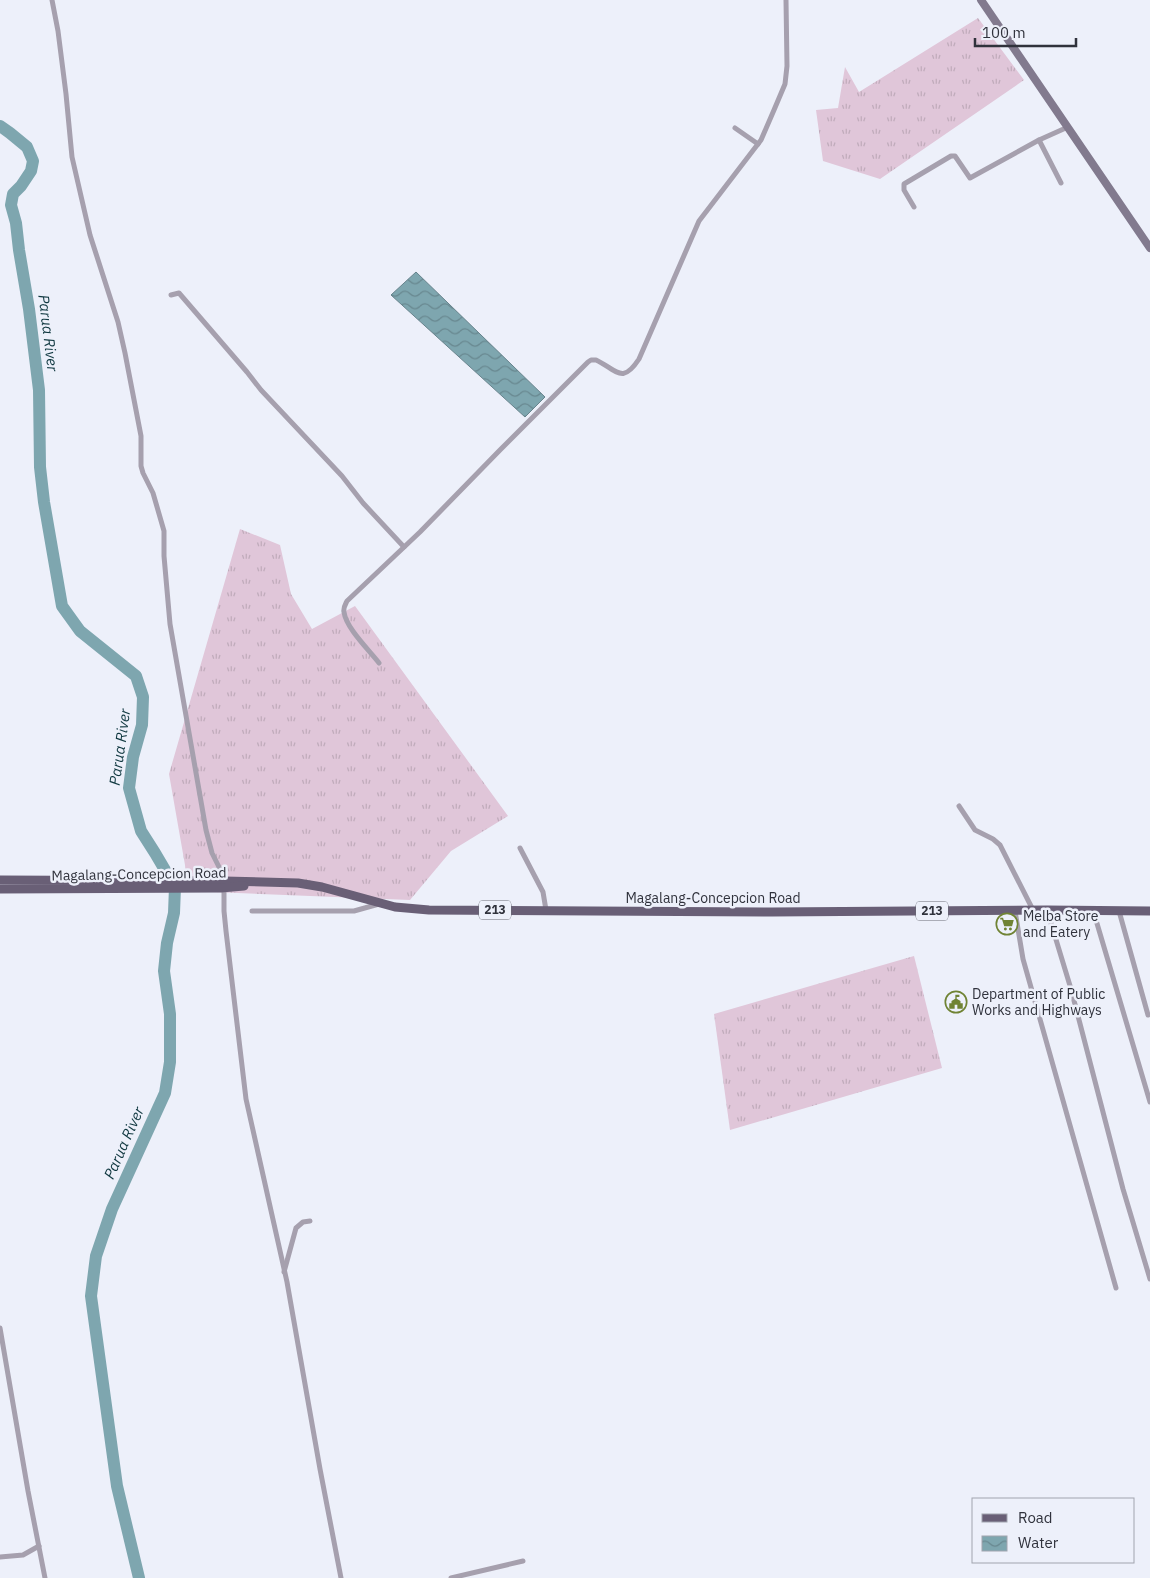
<svg xmlns="http://www.w3.org/2000/svg" width="1150" height="1578" font-family="'IBM Plex Sans',sans-serif">
  <style>
    .grass { fill: url(#grass-tufts) }
    .water { fill: url(#water-waves); stroke: #67838c }
    .lines { fill: none; stroke-linecap: round; stroke-linejoin: round }
    .river { stroke: #7ea6af; stroke-width: 12 }
    .street { stroke: #a6a0ae; stroke-width: 5 }
    .secondary { stroke: #827a8e; stroke-width: 8 }
    .primary { stroke: #695f76; stroke-width: 9 }
    .labels { text-anchor: middle; stroke-width: 5; stroke-linejoin: round; paint-order: stroke }
    .shield { fill: #edf0fa; stroke: #696b75; stroke-width: 1 }
    .shield-label { font-size: 12px; font-weight: bold; fill: #30323c }
    .street-label { font-size: 14px; fill: #30323c; stroke: #edf0fa }
    .poi-label { font-size: 14px; fill: #30323c; stroke: #edf0fa; text-anchor: start }
    .water-label { font-size: 15px; font-style: italic; fill: #103840; stroke: #edf0fa }
  </style>
  <defs>
    <pattern id="grass-tufts" width="24" height="20" patternUnits="userSpaceOnUse" patternTransform="scale(1.25)"><rect width="24" height="20" fill="#e0c6d9"/><path d="M3 7l-1-3M5 7V3M7 7l1-3M15 17l-1-3M17 17v-4M19 17l1-3" fill="none" stroke="#c0abbb"/></pattern>
    <pattern id="water-waves" width="16" height="10" patternUnits="userSpaceOnUse" patternTransform="scale(1.25)"><rect width="16" height="10" fill="#7ea6af"/><path d="M0 5q4-4 8 0t8 0" fill="none" stroke="#688890"/></pattern>
  </defs>
  <rect width="100%" height="100%" fill="#edf0fa"/>
  <g class="grass">
    <polygon points="978,18 1024,80 880,179 823,161 816,110 838,108 845,67 859,92"/>
    <polygon points="240,529 280,545 291,594 312,629 355,606 508,816 451,851 410,900 187,891 185,865 169,774"/>
    <polygon points="914,956 942,1068 730,1130 714,1014"/>
  </g>
  <polygon class="water" points="416,272 545,397 525,417 391,295"/>
  <g class="lines">
    <polyline class="river" points="0,126 10,133 27,147 33,161 31,171 21,186 13,194 11,205 16,223 19,250 29,309 39,390 40,467 44,502 62,606 80,631 136,676 143,697 142,725 133,757 129,788 141,831 155,853 175,887 174,913 167,943 164,971 170,1014 170,1062 165,1093 112,1209 96,1256 91,1296 117,1486 139,1578"/>
    <g class="street">
      <polyline points="52,0 58,31 66,94 72,157 90,235 118,322 125,353 141,436 141,466 143,473 153,493 164,531 164,556 170,624 206,830 212,853 223,875 224,881 224,911 226,931 246,1099 287,1282 320,1469 341,1578"/>
      <polyline points="735,128 758,144"/>
      <polyline points="1039,140 1061,183"/>
      <polyline points="914,207 904,190 904,184 951,156 955,156 970,178 1039,140 1068,127"/>
      <polyline points="171,295 179,293 247,372 261,390 342,476 363,503 404,547"/>
      <path d="M379,663C369,650 346,628 344,612C343,608 345,605 347,601L420,532L500,450L588,362L591,360H596C617,370 622,385 639,359L699,221L761,140L774,110L785,84L787,66L786,0"/>
      <polyline points="959,806 975,830 993,839 1000,845 1033,910"/>
      <polyline points="520,848 543,892 546,910"/>
      <polyline points="1047,910 1071,989 1123,1189 1150,1279"/>
      <polyline points="1093,910 1150,1102"/>
      <polyline points="252,911 354,911 379,904"/>
      <polyline points="1015,911 1023,959 1116,1288"/>
      <polyline points="1119,911 1148,1015"/>
      <polyline points="284,1272 296,1228 303,1222 310,1221"/>
      <polyline points="0,1328 28,1491 45,1578"/>
      <polyline points="0,1557 23,1555 39,1546"/>
      <polyline points="451,1578 523,1561"/>
    </g>
    <polyline class="secondary" points="981,0 1150,248"/>
    <g class="primary">
      <polyline points="0,880 224,881 298,883 322,887 395,907 429,910 772,912 1047,910 1150,911"/>
      <polyline points="0,889 221,888 244,886"/>
    </g>
  </g>
  <defs>
    <g id="supermarket-ring" transform="scale(1.125)"><circle r="9.5" fill="#edf0fa" stroke="#708334" stroke-width="1.5"/><path d="M-6-5.5h2.5l.6 2H6L4.5 2H-2.5L-4.4-4H-6ZM-1.5 3.2a1.3 1.3 0 1 0 .1 0ZM3 3.2a1.3 1.3 0 1 0 .1 0Z" fill="#708334"/></g>
    <g id="civic-ring" transform="scale(1.125)"><circle r="9.5" fill="#edf0fa" stroke="#708334" stroke-width="1.5"/><path d="M-.6-6.5H3V-4.5H.6V-3L4-1V1h2V6H-6V1h2V-1L-.6-3ZM-1.2 2.5V6h2.4V2.5Z" fill="#708334"/></g>
  </defs>
  <g fill-rule="evenodd">
    <use href="#supermarket-ring" x="1007" y="924"/>
    <use href="#civic-ring" x="956" y="1002"/>
  </g>
  <g class="labels">
    <g class="shield">
      <rect x="479" y="900.5" width="32" height="19" rx="4"/>
      <rect x="916" y="901.5" width="32" height="19" rx="4"/>
    </g>
    <g class="shield-label">
      <text x="495" y="914">213</text>
      <text x="932" y="915">213</text>
    </g>
    <g class="street-label">
      <text transform="translate(139 874) rotate(-1)" y="5">Magalang-Concepcion Road</text>
      <text x="713" y="903">Magalang-Concepcion Road</text>
    </g>
    <g class="poi-label">
      <text x="1023" y="921">Melba Store<tspan x="1023" dy="16">and Eatery</tspan></text>
      <text x="972" y="999">Department of Public<tspan x="972" dy="16">Works and Highways</tspan></text>
    </g>
    <g class="water-label">
      <text transform="translate(48 333) rotate(83)" y="5">Parua River</text>
      <text transform="translate(120 747) rotate(-82)" y="5">Parua River</text>
      <text transform="translate(124 1143) rotate(-66)" y="5">Parua River</text>
    </g>
  </g>
  <rect x="972" y="1498" width="162" height="65" fill="#edf0fa" stroke="#a1a4ae"/>
  <rect x="982" y="1514" width="25" height="8" fill="#695f76" stroke="#a1a4ae"/>
  <text x="1018" y="1523" font-size="15" fill="#30323c">Road</text>
  <rect x="982" y="1536" width="25" height="15" fill="url(#water-waves)" stroke="#a1a4ae"/>
  <text x="1018" y="1548" font-size="15" fill="#30323c">Water</text>
  <path d="M975 38v8h101v-8" fill="none" stroke="#30323c" stroke-width="2.5"/>
  <text x="982" y="38" font-size="15" fill="#30323c" stroke="#edf0fa" stroke-width="4" paint-order="stroke">100 m</text>
</svg>
